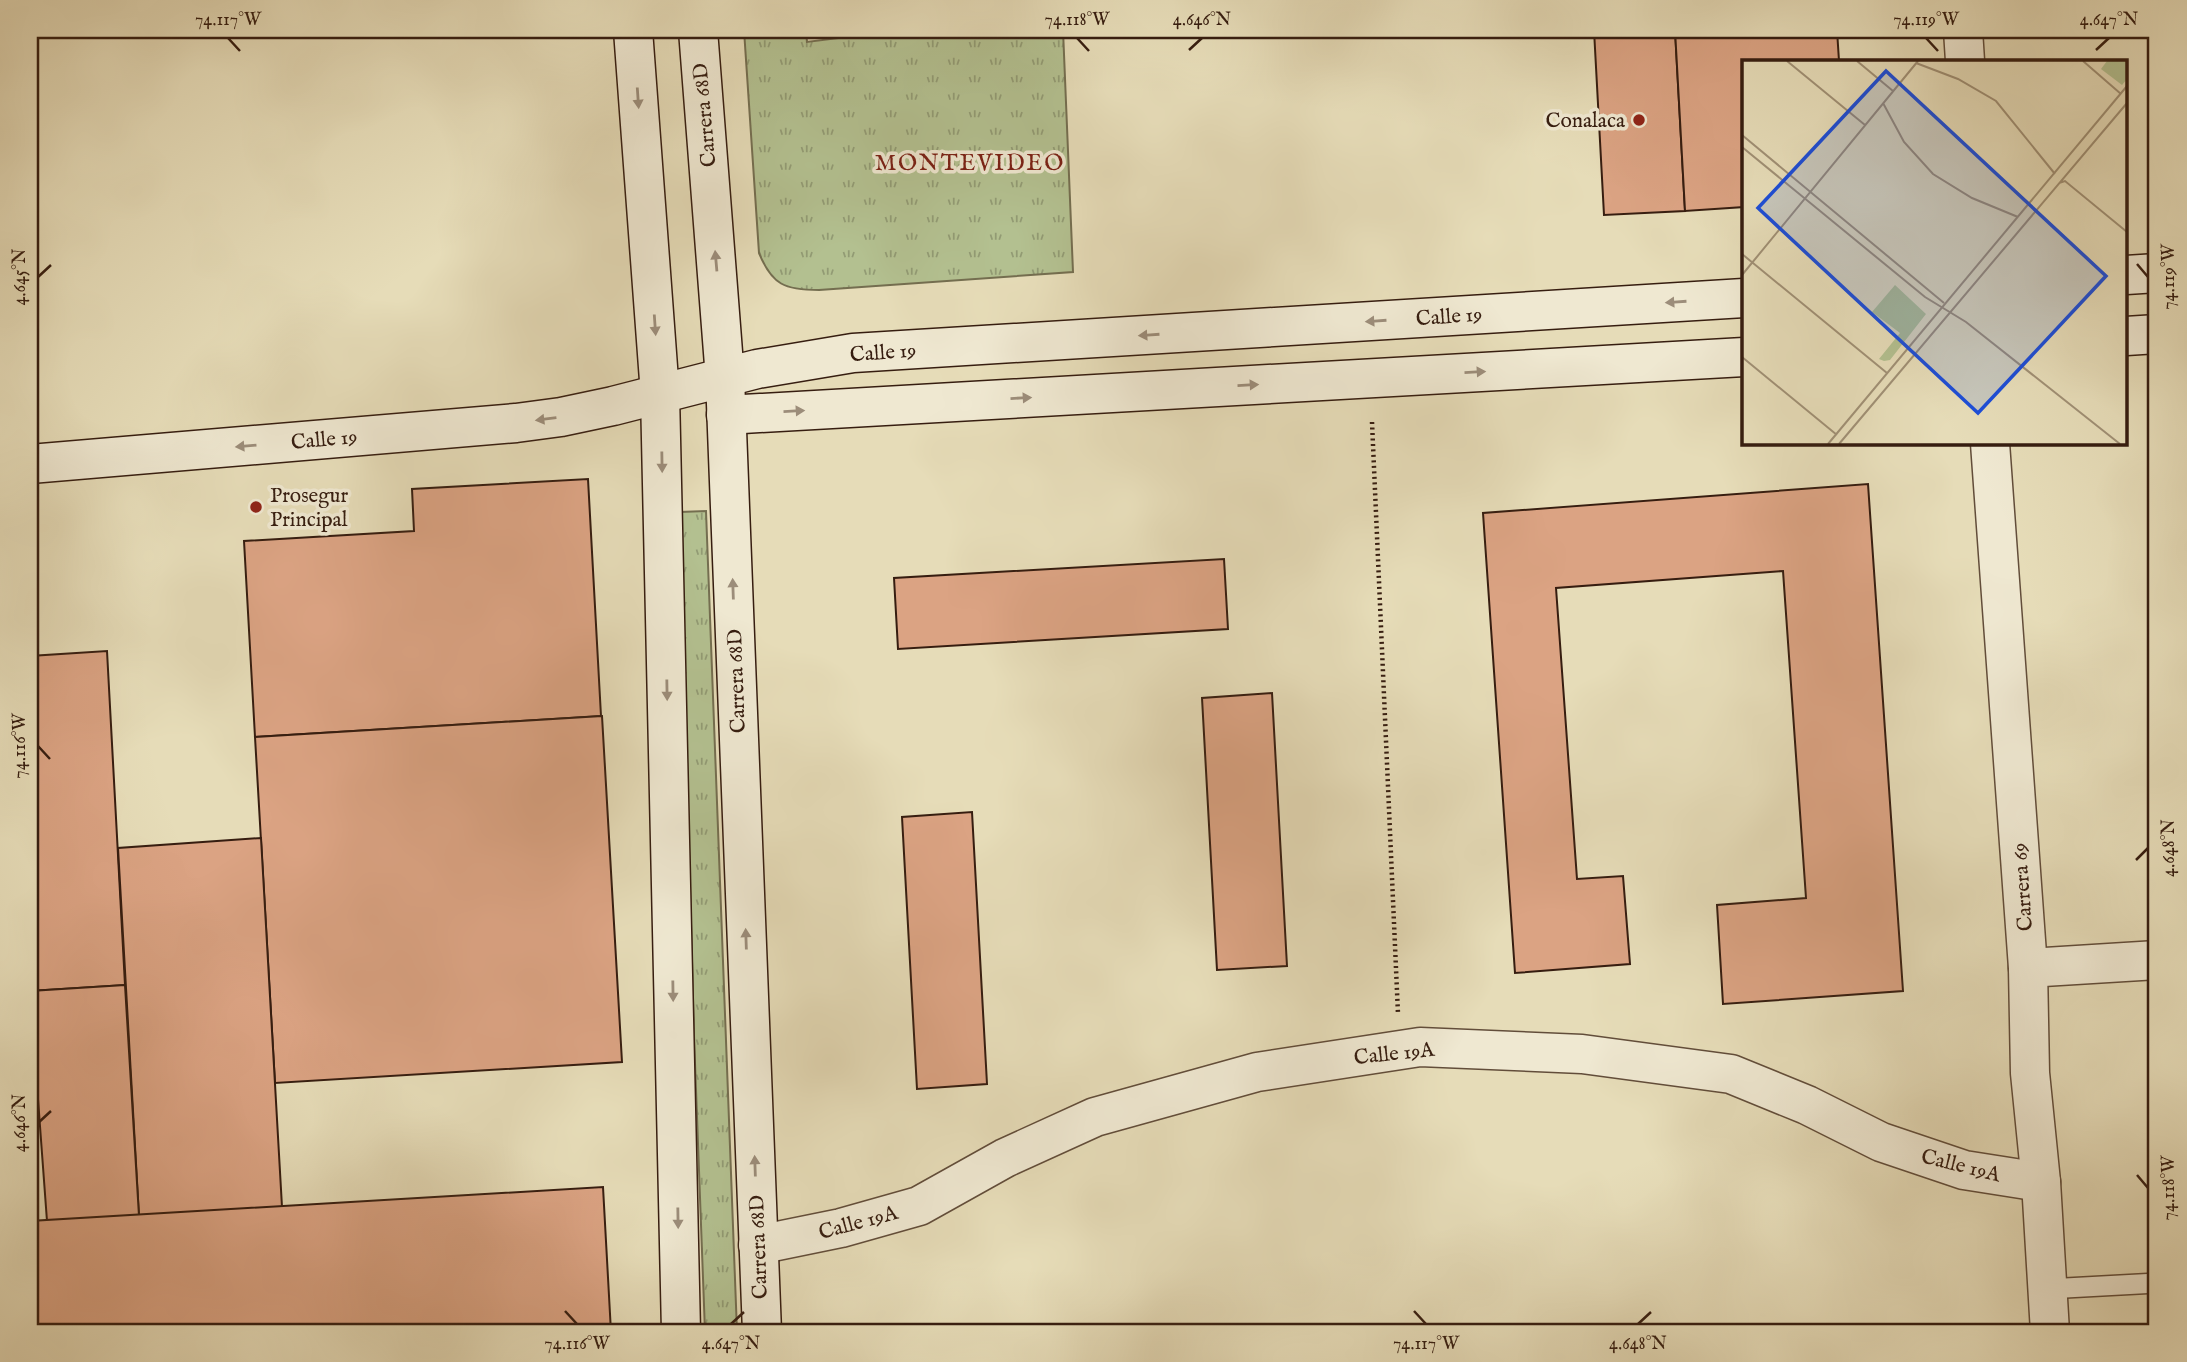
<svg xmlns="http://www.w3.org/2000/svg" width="2187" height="1362" font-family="'IM FELL English',serif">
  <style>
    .grass { fill: url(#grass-tufts); stroke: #746e50; stroke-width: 2 }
    .building { fill: #dba383; stroke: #361d10; stroke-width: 2 }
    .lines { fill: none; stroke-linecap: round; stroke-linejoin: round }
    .lane-casing { stroke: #624d3a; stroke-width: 22 }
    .street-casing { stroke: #624d3a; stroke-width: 41 }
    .secondary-casing { stroke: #361d10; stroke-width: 41 }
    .path { stroke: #361d10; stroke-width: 4.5; stroke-dasharray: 2 3.5; stroke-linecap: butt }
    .lane { stroke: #efe8d1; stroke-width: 19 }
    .street { stroke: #efe8d1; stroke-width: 38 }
    .secondary { stroke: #efe8d1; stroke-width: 38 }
    .oneway { fill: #9c8d7a }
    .ticks { fill: none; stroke: #361d10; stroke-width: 2.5 }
    .poi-dot { fill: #8f2418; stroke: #efe8d1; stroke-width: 2.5 }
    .labels { text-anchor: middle; stroke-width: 7; stroke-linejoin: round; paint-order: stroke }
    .street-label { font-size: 21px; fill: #361d10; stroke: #efe8d1 }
    .poi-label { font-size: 21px; fill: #361d10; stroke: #efe8d1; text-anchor: end }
    .neighbourhood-label { font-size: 23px; letter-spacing: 2px; fill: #7a1f14; stroke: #efe8d1 }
    .inset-road { fill: none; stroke: #a09075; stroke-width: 2 }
    .view { fill: #1d4ed8; fill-opacity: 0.15; stroke: #1d4ed8; stroke-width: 3.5 }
    .inset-edge { fill: none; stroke: #361d10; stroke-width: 3.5 }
    .neatline { fill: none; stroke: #361d10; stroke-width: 2.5 }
    .ticks-label { font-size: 18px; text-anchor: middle; fill: #361d10 }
  </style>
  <defs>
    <pattern id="grass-tufts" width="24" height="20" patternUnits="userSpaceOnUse" patternTransform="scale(1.75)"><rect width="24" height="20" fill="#b3c090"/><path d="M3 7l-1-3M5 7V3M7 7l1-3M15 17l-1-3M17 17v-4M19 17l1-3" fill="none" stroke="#929b74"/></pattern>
  </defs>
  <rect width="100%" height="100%" fill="#e6dcb8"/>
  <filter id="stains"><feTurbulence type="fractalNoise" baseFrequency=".00286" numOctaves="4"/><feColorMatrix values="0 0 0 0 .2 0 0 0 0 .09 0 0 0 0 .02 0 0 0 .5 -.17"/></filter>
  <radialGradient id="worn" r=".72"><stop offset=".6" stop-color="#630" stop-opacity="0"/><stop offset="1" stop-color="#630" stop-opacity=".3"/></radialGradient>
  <g class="grass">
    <path d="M744,30H806L807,42L903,30H1063L1073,272L819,290C785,290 772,285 759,253Z"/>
    <polygon points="706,511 737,1332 705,1332 694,1036 680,512"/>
  </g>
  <g class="building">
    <polygon points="1594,30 1675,30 1685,211 1604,215"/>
    <polygon points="1675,30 1837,30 1839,61 1744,61 1744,207 1685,211"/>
    <polygon points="588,479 601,716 255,737 244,541 414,531 412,489"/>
    <polygon points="1868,484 1903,991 1723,1004 1717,905 1806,898 1783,571 1556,588 1577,879 1623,876 1630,964 1515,973 1483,513"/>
    <polygon points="1224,559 1228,629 898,649 894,578"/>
    <polygon points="107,651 125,985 30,991 30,656"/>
    <polygon points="1272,693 1287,966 1217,970 1202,698"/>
    <polygon points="602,716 622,1062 275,1083 255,737"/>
    <polygon points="972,812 987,1084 917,1089 902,817"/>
    <polygon points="261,838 282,1207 139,1216 118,848"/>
    <polygon points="125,985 139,1216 47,1221 30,991"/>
    <polygon points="603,1187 611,1332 30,1332 30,1221"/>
  </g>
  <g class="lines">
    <g class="lane-casing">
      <polyline id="lane" points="2047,1289 2157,1283"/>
    </g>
    <g class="street-casing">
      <g id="street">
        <polyline points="1963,30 1965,61"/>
        <polyline points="1990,443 2028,968 2030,1073 2041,1182 2050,1332"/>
        <polyline points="2028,968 2157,960"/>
        <polyline points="758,1245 841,1228 919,1206 1005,1158 1095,1117 1257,1072 1420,1047 1582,1054 1731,1074 1807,1105 1881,1142 1964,1170 2041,1182"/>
      </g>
    </g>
    <g class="secondary-casing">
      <g id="secondary">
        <polyline points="633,30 660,394 681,1332"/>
        <polyline points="698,30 725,378 762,1332"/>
        <polyline points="2126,275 2157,273"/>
        <polyline points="2126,336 2157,334"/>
        <polyline points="726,415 1744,357"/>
        <polyline points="30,464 516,423 561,417 613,406 757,369 853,353 1744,298"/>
      </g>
    </g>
    <polyline class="path" points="1372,422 1398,1014"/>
    <use href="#lane" class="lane"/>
    <use href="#street" class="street"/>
    <use href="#secondary" class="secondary"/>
  </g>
  <defs><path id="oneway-solid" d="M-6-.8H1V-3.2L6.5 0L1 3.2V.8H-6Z" transform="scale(1.75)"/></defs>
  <g class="oneway">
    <use href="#oneway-solid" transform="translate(638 98) rotate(86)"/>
    <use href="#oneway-solid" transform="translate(716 261) rotate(-95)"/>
    <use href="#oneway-solid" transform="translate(1676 302) rotate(176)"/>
    <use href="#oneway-solid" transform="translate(1376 321) rotate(176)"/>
    <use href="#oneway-solid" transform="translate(655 325) rotate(86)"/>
    <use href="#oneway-solid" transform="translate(1149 335) rotate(176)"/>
    <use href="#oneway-solid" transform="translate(1475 372) rotate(-3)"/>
    <use href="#oneway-solid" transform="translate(1248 385) rotate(-3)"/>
    <use href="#oneway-solid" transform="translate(1021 398) rotate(-3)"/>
    <use href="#oneway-solid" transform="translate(794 411) rotate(-3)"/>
    <use href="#oneway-solid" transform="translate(546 419) rotate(173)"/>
    <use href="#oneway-solid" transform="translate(246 446) rotate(175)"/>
    <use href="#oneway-solid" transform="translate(662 462) rotate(89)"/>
    <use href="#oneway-solid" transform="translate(733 589) rotate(-92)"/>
    <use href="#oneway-solid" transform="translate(667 690) rotate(89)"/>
    <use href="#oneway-solid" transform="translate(746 939) rotate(-92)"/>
    <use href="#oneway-solid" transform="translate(673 991) rotate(89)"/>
    <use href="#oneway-solid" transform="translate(755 1166) rotate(-92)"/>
    <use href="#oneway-solid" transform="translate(678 1218) rotate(89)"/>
  </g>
  <path class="ticks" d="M228,38L240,51M1077,38L1089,51M1926,38L1938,51M1189,50L1202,38M2096,50L2109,38M2137,264L2148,277M38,277L51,265M38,746L50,759M2136,860L2148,848M38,1123L51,1111M2137,1175L2148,1188M565,1311L577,1324M1414,1311L1426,1324M731,1324L744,1312M1638,1324L1651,1312"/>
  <g class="poi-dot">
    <circle cx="1639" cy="120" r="7"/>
    <circle cx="256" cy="507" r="7"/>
  </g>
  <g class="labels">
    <g class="street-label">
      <text transform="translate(704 115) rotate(-95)" y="7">Carrera 68D</text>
      <text transform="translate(1449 316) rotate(-4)" y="7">Calle 19</text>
      <text transform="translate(883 352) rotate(-4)" y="7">Calle 19</text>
      <text transform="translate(324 439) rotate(-5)" y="7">Calle 19</text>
      <text transform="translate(736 681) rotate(-92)" y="7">Carrera 68D</text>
      <text transform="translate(2022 887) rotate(-94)" y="7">Carrera 69</text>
      <text transform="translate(1394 1053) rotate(-6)" y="7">Calle 19A</text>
      <text transform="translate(1961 1165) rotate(14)" y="7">Calle 19A</text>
      <text transform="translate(858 1222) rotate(-15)" y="7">Calle 19A</text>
      <text transform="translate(758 1247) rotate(-92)" y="7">Carrera 68D</text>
    </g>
    <g class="poi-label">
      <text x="1625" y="127">Conalaca</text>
      <text x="270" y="502" text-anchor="start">Prosegur<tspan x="270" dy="24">Principal</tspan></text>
    </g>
    <g class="neighbourhood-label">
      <text x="970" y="170">MONTEVIDEO</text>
    </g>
  </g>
  <g transform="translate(1742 60)">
    <rect width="385" height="385" fill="#e6dcb8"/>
    <path d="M365,1H385V19L380,25L359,9ZM153,225L184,254L148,300L142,301L137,299L158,273L130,252Z" fill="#b3c090"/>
    <path class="inset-road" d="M45,1L123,65M115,1L151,31M341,1L379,34M174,3L216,19L254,41L313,114M141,43L162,82L191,114L230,138L276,157M0,75L202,243M0,87L183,237L224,262L378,384M317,123L323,121L385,172M0,194L145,313M0,215L176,1M0,297L95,375M86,384L385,26M97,384L385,43"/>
    <path class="view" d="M144,11L364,216L236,353L16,148Z"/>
    <rect width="385" height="385" class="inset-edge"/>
  </g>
  <rect width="2187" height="1362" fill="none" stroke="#e6dcb8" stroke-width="77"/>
  <rect x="38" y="38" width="2110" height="1286" class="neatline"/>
  <g class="ticks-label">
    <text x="228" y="25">74.117°W</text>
    <text x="1077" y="25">74.118°W</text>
    <text x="1202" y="25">4.646°N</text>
    <text x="1926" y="25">74.119°W</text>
    <text x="2109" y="25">4.647°N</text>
    <text transform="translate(19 277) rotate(-90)" y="6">4.645°N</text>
    <text transform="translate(2168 277) rotate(-90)" y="6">74.119°W</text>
    <text transform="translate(19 746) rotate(-90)" y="6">74.116°W</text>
    <text transform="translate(2168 848) rotate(-90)" y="6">4.648°N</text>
    <text transform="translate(19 1123) rotate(-90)" y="6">4.646°N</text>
    <text transform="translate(2168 1188) rotate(-90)" y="6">74.118°W</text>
    <text x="577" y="1349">74.116°W</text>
    <text x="731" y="1349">4.647°N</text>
    <text x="1426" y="1349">74.117°W</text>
    <text x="1638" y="1349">4.648°N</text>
  </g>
  <rect width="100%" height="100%" filter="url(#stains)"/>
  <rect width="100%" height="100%" fill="url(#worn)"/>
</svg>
